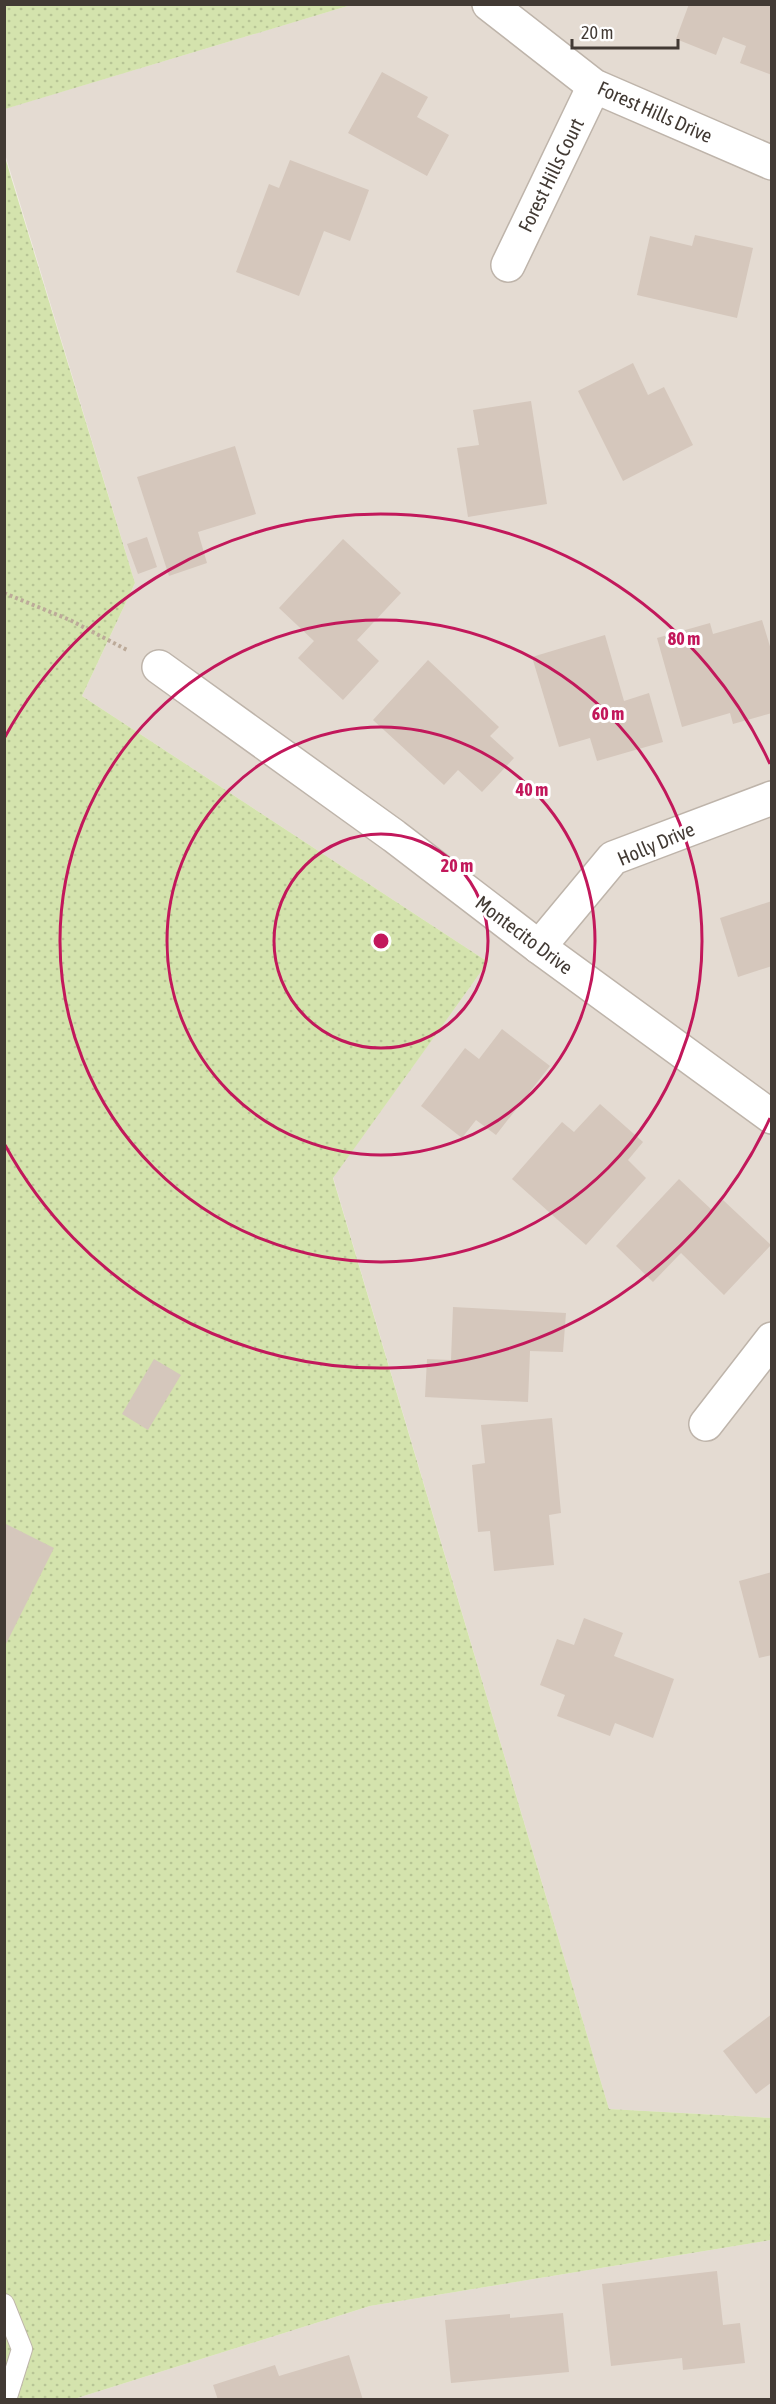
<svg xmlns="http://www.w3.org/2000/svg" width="776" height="2404" font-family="'Asap Condensed',sans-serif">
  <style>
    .residential { fill: #e4dbd2 }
    .green { fill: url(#green-dots) }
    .building { fill: #d5c7bc }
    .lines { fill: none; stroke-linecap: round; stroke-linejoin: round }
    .service-casing { stroke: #beb4aa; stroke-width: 22 }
    .minor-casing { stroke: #beb4aa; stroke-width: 36 }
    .path { stroke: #bcaa99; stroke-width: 4; stroke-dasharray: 3 3; stroke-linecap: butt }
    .service { stroke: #fff; stroke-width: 20 }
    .minor { stroke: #fff; stroke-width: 33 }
    .ring { fill: none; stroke: #c2185b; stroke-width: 3 }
    .labels { text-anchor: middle; stroke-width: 6; stroke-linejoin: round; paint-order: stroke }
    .street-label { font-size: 20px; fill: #423a34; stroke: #fff }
    .centre { fill: #c2185b; stroke: #fff; stroke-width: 3 }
    .ring-label { font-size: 18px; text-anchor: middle; font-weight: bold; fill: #c2185b; stroke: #fff; stroke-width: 6; stroke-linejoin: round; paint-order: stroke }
  </style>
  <defs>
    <pattern id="green-dots" width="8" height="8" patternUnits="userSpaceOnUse" patternTransform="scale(1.5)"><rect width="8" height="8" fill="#d4e3ad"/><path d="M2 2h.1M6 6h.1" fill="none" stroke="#b7c495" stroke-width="1.8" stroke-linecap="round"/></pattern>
  </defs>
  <rect width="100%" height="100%" fill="#f1ebe3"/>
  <g class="residential">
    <polygon points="351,5 771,5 771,2118 609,2109 333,1177 488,962 82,696 135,583 5,154 4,109"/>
    <polygon points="771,2240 771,2399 71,2400 370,2306"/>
  </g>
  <g class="green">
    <polygon points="5,4 351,4 351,5 5,109"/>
    <polygon points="4,154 135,583 82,696 488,962 333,1178 609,2109 772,2118 771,2240 370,2306 71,2400 4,2399"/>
  </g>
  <g class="building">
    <polygon points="689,4 772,4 772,75 740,63 746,46 723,37 716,55 676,39"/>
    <polygon points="382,72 428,97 417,117 449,135 427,176 348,133"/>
    <polygon points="290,160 369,190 350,241 324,231 299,296 236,272 269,184 279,188"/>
    <polygon points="695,235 753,248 737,318 637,295 650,236 692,246"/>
    <polygon points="633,363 648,395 664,387 693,445 623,481 578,391"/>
    <polygon points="531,401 547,504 468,517 457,448 479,445 473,410"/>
    <polygon points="235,446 256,514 198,532 207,563 169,576 137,477"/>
    <polygon points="147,537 157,567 138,574 127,544"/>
    <polygon points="343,539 401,593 357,640 379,661 343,700 298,658 314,641 279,608"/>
    <polygon points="762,620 772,653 772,713 733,724 730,713 682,727 657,638 710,623 713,634"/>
    <polygon points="605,635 624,701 649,693 663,742 597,761 590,738 559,747 532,657"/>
    <polygon points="428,660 499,727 490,736 514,758 482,792 458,770 444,785 373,720"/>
    <polygon points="772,901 772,966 738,977 720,918"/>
    <polygon points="502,1029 550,1066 496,1135 476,1120 462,1138 421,1106 465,1048 479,1059"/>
    <polygon points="600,1104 643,1142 628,1160 646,1178 586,1245 512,1179 562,1122 574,1132"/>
    <polygon points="679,1179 713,1211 723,1200 771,1245 724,1295 681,1253 653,1282 616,1246"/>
    <polygon points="453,1307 566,1313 563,1352 530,1351 528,1402 425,1397 427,1359 451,1360"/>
    <polygon points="154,1359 181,1375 148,1430 122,1414"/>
    <polygon points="552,1418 561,1513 549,1515 554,1565 494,1571 490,1531 478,1532 472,1465 485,1463 481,1425"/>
    <polygon points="4,1523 54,1548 4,1648"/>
    <polygon points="772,1572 772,1655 759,1658 739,1581"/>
    <polygon points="584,1618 623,1633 614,1656 674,1679 653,1738 615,1723 610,1736 557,1716 565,1695 540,1685 557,1639 574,1645"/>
    <polygon points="772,2014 772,2082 756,2094 723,2051"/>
    <polygon points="717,2271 723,2325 740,2323 745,2363 683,2370 682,2358 611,2366 602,2284"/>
    <polygon points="563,2313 569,2372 451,2383 445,2320 510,2314 510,2318"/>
    <polygon points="349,2355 363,2400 218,2400 213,2385 275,2365 279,2376"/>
  </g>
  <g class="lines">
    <g class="service-casing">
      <polyline id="service" points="4,2304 22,2349 6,2400"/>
    </g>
    <g class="minor-casing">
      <g id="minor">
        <polyline points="489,4 594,86 772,163"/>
        <polyline points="508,265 594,86"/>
        <polyline points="159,667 394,836 539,947 772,1117"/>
        <polyline points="539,947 613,858 772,798"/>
        <polyline points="706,1424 772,1339"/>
      </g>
    </g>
    <polyline class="path" points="4,593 70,620 129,651"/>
    <use href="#service" class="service"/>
    <use href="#minor" class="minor"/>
  </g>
  <g class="ring">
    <circle cx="381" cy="941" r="107"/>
    <circle cx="381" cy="941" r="214"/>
    <circle cx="381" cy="941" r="321"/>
    <path d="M770 1118A428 428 0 0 1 5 1145M5 737A428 428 0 0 1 770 764"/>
  </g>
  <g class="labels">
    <g class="street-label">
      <text transform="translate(655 112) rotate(24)" y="7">Forest Hills Drive</text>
      <text transform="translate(551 175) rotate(-64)" y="7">Forest Hills Court</text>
      <text transform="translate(656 844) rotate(-23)" y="7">Holly Drive</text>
      <text transform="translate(524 935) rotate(37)" y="7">Montecito Drive</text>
    </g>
  </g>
  <circle cx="381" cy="941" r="9" class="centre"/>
  <g class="ring-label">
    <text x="684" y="645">80 m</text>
    <text x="608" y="720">60 m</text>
    <text x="532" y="796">40 m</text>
    <text x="457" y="872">20 m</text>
  </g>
  <rect width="776" height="2404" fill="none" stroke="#423a34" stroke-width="12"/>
  <path d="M572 39v9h106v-9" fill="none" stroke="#423a34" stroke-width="3"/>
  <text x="581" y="39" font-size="18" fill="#423a34" stroke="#ffffff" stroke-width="4.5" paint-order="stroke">20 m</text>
</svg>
